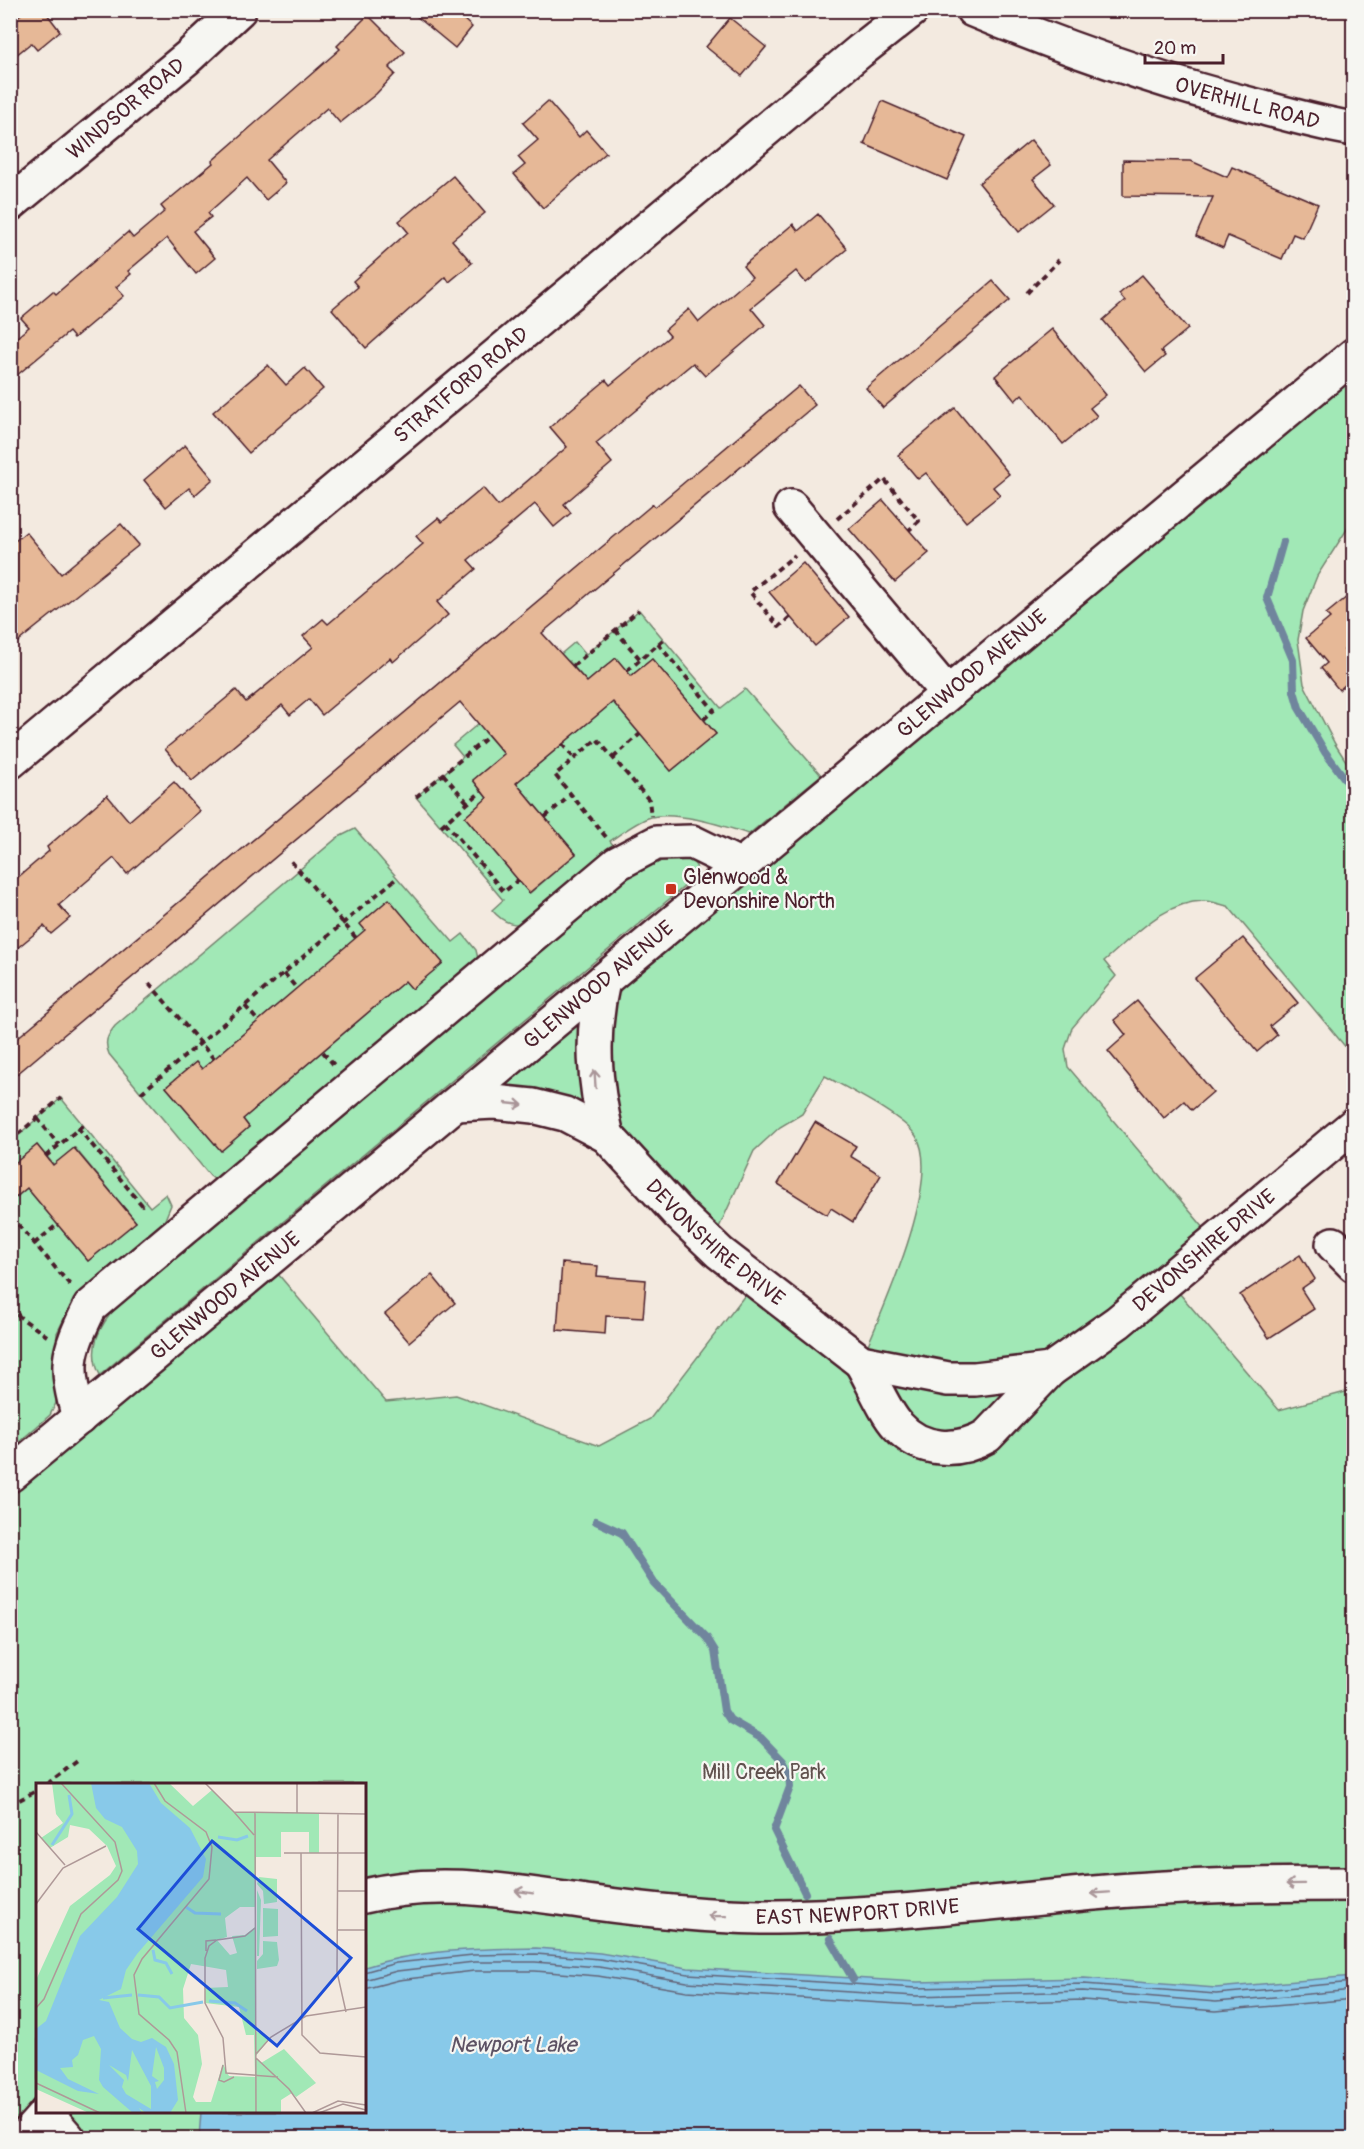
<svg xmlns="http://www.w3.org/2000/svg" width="1364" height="2149" font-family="Pangolin,sans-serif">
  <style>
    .green { fill: #a1e8b6; stroke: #768470; stroke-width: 1.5; fill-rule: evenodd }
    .water { fill: #88c9e9; stroke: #6f859d; stroke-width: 1.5 }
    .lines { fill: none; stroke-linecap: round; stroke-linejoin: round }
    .shore { stroke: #636377; stroke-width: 1.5 }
    .stream { stroke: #6f859d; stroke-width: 8 }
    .building { fill: #e6b897; stroke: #4a1f2b; stroke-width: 1.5 }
    .minor-casing { stroke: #4a1f2b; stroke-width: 38 }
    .path { stroke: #4a1f2b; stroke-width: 4; stroke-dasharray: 6 4.5; stroke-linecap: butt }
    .minor { stroke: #f6f6f2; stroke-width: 33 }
    .oneway { stroke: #a99598 }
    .poi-dot { fill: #c8321e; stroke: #f6f6f2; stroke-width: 2 }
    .labels { text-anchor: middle; stroke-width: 4.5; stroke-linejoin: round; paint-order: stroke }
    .street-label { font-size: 21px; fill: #4a1f2b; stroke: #f6f6f2 }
    .poi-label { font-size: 21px; fill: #4a1f2b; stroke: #f6f6f2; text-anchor: start }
    .park-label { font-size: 21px; fill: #60514e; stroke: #f6f6f2 }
    .water-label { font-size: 22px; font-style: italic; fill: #5d5264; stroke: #f6f6f2 }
    .inset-river { fill: none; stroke: #88c9e9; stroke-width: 3 }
    .inset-road { fill: none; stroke: #af9998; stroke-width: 1.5 }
    .view { fill: #1d4ed8; fill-opacity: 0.15; stroke: #1d4ed8; stroke-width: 3 }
    .inset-edge { fill: none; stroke: #4a1f2b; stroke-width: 3 }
  </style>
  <rect width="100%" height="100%" fill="#f3eae0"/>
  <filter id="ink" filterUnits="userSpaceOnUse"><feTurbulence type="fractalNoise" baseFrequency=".0167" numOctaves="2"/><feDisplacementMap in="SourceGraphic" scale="12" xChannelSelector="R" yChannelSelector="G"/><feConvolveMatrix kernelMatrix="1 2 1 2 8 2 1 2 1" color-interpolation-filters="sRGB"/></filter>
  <g filter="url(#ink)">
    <g class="green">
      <path d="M1353,355V520L1317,576L1303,611L1298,640L1304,684L1335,744L1353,772V1056L1228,906C1221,905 1212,901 1205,901C1165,900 1132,938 1104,961L1116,976L1072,1028L1065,1049L1068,1067L1215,1241L1168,1280L1279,1410L1353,1390V2138H11V1475L267,1261L386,1402L456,1395L599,1446L650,1419L755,1282L861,1361C880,1316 944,1179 916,1136C903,1116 848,1089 825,1076L802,1114L780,1127L754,1151L711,1245L607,1136L456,1104ZM38,1784H364V2112H38Z"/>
      <path d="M639,610L721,708L745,689L821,775L749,834C723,826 679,811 651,817C637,821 622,833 610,841L617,850L531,923C514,926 504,924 492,910L503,900L416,797L463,757L453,745L575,642L586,655ZM616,658L631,676L652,659L716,734L671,771L613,702L516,783L576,854L530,893L465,817L487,798L473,780L504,754L485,732L569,661L587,682Z"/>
      <path d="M355,829L453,942L463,934L476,950L479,963L217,1181L210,1176L109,1054C104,1042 107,1036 115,1026L337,838ZM388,900L442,963L412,989L405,981L243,1119L249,1127L221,1151L166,1087L196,1062L202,1069L366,930L361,923Z"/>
      <path d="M688,855L696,866L698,875L100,1375C76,1328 135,1291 165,1262L620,880L648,860Z"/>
      <polygon points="61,1098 150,1207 166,1194 171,1205 161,1229 76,1303 65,1317 57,1333 56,1403 50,1415 11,1449 11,1202 27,1188 88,1261 136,1222 75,1148 54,1165 37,1145 11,1167 11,1141"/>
    </g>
    <path class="water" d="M536,1948L600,1953L688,1968L917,1982L1084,1978L1216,1988L1353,1976V2138H199L201,2112H364L365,1967C420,1949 478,1949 536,1948Z"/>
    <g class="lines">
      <g class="shore">
        <polyline points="364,1972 396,1963 473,1955 536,1954 600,1959 688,1974 916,1988 1084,1984 1216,1994 1354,1982"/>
        <polyline points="364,1980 397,1971 474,1962 535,1962 599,1967 687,1982 916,1996 1083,1991 1216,2002 1354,1990"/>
        <polyline points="364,1989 399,1980 474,1971 535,1971 598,1976 687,1991 916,2005 1083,2000 1216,2011 1354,1999"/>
      </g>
      <g class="stream">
        <polyline points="1283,542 1267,598 1293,660 1294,691 1299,708 1325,752 1354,791"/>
        <polyline points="596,1521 622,1533 654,1583 707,1638 715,1651 724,1711 730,1720 761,1738 783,1761 789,1773 790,1787 774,1830 805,1893"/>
        <polyline points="830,1939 853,1979"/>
      </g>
    </g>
    <g class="building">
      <polygon points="26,10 44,10 60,31 37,50 31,43 10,60 10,23"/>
      <polygon points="409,10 453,10 472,27 455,48"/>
      <polygon points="368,15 405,52 389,68 395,74 376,94 340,123 327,108 267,160 286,183 266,200 247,178 208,213 211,217 193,231 215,258 196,274 167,238 128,271 131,274 116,287 124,296 74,338 69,332 10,381 10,343 29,327 21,318 53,291 56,294 128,232 133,238 165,211 161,206 213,163 212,161 340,49 337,46"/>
      <polygon points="730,18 766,47 742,76 706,47"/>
      <polygon points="548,101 579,137 586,130 606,153 543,208 514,174 525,165 518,157 538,140 523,123"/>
      <polygon points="882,101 966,137 947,180 864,144"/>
      <polygon points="1031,140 1051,165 1033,179 1054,204 1019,232 979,183"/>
      <polygon points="1123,160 1191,161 1227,177 1232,167 1318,204 1303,238 1293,234 1282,259 1228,236 1223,248 1196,236 1213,197 1123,196"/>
      <polygon points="453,176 485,213 452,240 472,263 449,282 446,277 366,348 332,309 358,287 353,281 408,232 399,221"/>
      <polygon points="818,214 847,249 806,283 796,271 751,308 765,325 705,376 693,363 596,443 612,463 564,504 571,513 554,527 535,504 468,560 476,569 437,602 448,615 393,662 390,658 322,715 309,699 290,715 282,705 192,781 165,749 236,690 246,702 313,647 303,636 323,619 328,624 423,544 416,536 438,518 442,522 483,488 498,506 567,447 550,427 606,380 610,385 670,336 665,330 689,309 699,322 752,277 743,266 793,224 798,231"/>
      <polygon points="1142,275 1188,329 1161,351 1165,356 1146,372 1103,320 1125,301 1119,294"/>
      <polygon points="993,281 1010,300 883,408 866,388"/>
      <polygon points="1052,329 1106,395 1090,408 1097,416 1063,444 1022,394 1015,401 995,376"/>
      <polygon points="268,365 286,385 305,368 323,389 249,453 213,412"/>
      <polygon points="799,386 815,405 542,633 587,682 616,658 631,676 652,659 716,734 671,771 613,702 516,783 576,854 529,893 465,817 487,798 473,780 504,754 460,702 10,1080 10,1044 653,504 655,507"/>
      <polygon points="955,408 1009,474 993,487 1000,495 966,522 926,473 918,479 898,455"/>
      <polygon points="185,445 213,479 195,495 189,488 166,507 144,480"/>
      <polygon points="883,500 929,553 895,582 849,529"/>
      <polygon points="121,524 139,545 10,648 10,545 26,532 61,574"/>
      <polygon points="803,563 849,617 815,646 769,592"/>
      <polygon points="1353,592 1353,642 1344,650 1353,661 1353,678 1339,690 1321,668 1327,663 1306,638 1330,618 1326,614"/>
      <polygon points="174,782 200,811 127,874 114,858 59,905 70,918 51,934 44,926 10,954 10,884 49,851 47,847 107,795 129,821"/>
      <polygon points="389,899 443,963 412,989 405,981 243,1119 249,1127 221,1151 166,1087 196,1062 202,1069 365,930 360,924"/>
      <polygon points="1243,938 1298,1003 1270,1026 1277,1035 1257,1052 1195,978"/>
      <polygon points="1137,1001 1213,1092 1192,1110 1184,1101 1164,1118 1108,1051 1126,1035 1114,1020"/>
      <polygon points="815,1122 856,1146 850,1156 881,1175 853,1222 831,1208 827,1215 778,1184"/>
      <polygon points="37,1145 53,1165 74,1148 136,1222 88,1261 27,1188 10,1202 10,1167"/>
      <polygon points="1300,1255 1315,1279 1301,1289 1314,1309 1269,1338 1240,1295"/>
      <polygon points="562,1263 598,1266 597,1276 646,1280 643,1318 606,1316 605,1334 557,1330"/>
      <polygon points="432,1275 455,1303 409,1342 385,1314"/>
    </g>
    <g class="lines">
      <g class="minor-casing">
        <g id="minor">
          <path id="s1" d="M973,10C1067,49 1161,82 1260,107C1291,115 1322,124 1354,129"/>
          <path id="s2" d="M10,204L187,58L239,10"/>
          <polyline points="791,507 947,693"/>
          <path id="s3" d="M10,762L860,51L912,10"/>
          <path d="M603,981C590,1037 594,1082 607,1136"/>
          <path id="s4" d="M456,1104L494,1102L533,1106L565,1114L607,1136L679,1214L720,1253L861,1362L948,1379H975L1050,1370L1118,1322L1354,1125"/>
          <polyline points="1333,1244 1354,1265"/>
          <path d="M861,1362C872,1380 884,1411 898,1426C921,1452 958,1453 987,1436L1050,1370"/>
          <path d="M79,1418C65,1365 66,1356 90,1307L618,863L656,843L692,842L741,866"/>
          <path id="s5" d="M10,1475L1354,355"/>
          <path id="s6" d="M364,1896C439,1877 513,1892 587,1902C645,1910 702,1916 761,1917C872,1917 983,1903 1094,1893C1180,1885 1267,1884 1354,1884"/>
          <polyline points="46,2113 68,2138"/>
          <polyline points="24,2138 47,2112"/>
        </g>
      </g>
      <g class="path">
        <polyline points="1027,293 1059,260"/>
        <polyline points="837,519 884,479 919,521 909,530"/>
        <polyline points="790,617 779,627 750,592 795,555"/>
        <polyline points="615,630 640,659"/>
        <polyline points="658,644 714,710 704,719"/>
        <polyline points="573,666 639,610"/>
        <polyline points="627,671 664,639"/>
        <polyline points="562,744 574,758"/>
        <polyline points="613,758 640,734"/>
        <polyline points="443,774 468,803"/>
        <polyline points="416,797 489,736"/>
        <polyline points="545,817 571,795"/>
        <polyline points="445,822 504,892 518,880"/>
        <polyline points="441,826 482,791"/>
        <polyline points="606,837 555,775 597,739 649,800 651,816"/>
        <polyline points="291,861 356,938"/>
        <polyline points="284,973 297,989"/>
        <polyline points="149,983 214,1059"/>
        <polyline points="245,1006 258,1021"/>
        <polyline points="323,1052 334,1065"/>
        <polyline points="141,1093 398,877"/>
        <polyline points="37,1118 59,1145"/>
        <polyline points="78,1128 142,1205 146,1202"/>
        <polyline points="10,1141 61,1098"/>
        <polyline points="46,1156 83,1125"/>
        <polyline points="10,1228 17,1223 71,1286"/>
        <polyline points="34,1244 58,1224"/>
        <polyline points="10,1306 21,1318 47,1336"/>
        <polyline points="47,1784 80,1759"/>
        <polyline points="10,1805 38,1790"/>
      </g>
      <use href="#minor" class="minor"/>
    </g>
    <defs><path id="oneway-shaft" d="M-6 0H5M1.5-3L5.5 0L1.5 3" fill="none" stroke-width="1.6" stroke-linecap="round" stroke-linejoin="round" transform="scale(1.5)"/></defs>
    <g class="oneway">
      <use href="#oneway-shaft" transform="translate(595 1079) rotate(-94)"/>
      <use href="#oneway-shaft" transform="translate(514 1104) rotate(6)"/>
      <use href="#oneway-shaft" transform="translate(1295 1884) rotate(179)"/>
      <use href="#oneway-shaft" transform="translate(524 1892) rotate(-171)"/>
      <use href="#oneway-shaft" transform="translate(1100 1893) rotate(176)"/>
      <use href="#oneway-shaft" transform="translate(717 1916) rotate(-179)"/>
    </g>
  </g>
  <rect class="poi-dot" x="665" y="883" width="12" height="12" rx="3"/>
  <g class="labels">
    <g class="street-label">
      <text dy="7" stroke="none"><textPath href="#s1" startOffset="290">OVERHILL ROAD</textPath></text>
      <text dy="7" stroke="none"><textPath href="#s2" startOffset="150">WINDSOR ROAD</textPath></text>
      <text dy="7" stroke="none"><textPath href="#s3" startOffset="588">STRATFORD ROAD</textPath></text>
      <text dy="7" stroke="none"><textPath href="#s5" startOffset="1252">GLENWOOD AVENUE</textPath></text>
      <text dy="7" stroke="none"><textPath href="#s5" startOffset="766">GLENWOOD AVENUE</textPath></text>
      <text dy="7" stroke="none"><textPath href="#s4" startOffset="310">DEVONSHIRE DRIVE</textPath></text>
      <text dy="7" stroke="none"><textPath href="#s4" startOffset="885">DEVONSHIRE DRIVE</textPath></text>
      <text dy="7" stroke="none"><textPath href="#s5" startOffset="280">GLENWOOD AVENUE</textPath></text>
      <text dy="7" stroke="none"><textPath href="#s6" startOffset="496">EAST NEWPORT DRIVE</textPath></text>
    </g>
    <g class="poi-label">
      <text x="683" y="884">Glenwood &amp;<tspan x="683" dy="24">Devonshire North</tspan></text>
    </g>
    <g class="park-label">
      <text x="764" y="1779">Mill Creek Park</text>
    </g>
    <g class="water-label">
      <text x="513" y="2052">Newport Lake</text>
    </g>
  </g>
  <g transform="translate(36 1783)">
    <rect width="330" height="330" fill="#f3eae0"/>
    <path d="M16,0H133L157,23L176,7L198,29L283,30V70H273V49H245V74H220L219,124H204L189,135L191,154L181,157L194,172L201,170L196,153L209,152L219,144V248L234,255L219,274L225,280L248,266L280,300L260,314L256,310L245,317V330H53L0,306V197L34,123L74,92L80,83L71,63L53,46L34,42L32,54L14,65L5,55L27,40L20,31ZM155,181L190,187L192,204L169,205V220L203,224L210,252H218L219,294L193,293L187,281L175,319H160L157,314L166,281L162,252L148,235L147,206ZM223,94L241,96V119L228,121L227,108L221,101ZM221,107L225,117L223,173H221ZM227,125L242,126V153L227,154ZM227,158L241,159L243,177L241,183L221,186V178L227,171Z" fill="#a1e8b6" fill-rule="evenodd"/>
    <path d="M55,0H113L125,20L154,45L170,76L167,94L101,171L90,187L85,206L63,217L73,219L84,245L96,256L105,259L116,255L130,264L138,281L142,317L134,330H110L103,325L106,330H97L67,304L63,297L65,266L58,253L47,257L42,272L36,277L37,284L24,285L32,296L63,311L42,308L0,287V246L10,238L44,153L81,114L102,81L101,68L86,44L69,36L60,25ZM120,264L128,285V297L121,306L119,299L123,298L116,293ZM96,267L115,303V326L90,311L86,304L88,297L73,282L90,292L92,298Z" fill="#88c9e9" fill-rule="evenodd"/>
    <path class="inset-river" d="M182,54L201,57L212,53M16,62L36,31L33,12M150,124L159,130L185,131M117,167L119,177L130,180L136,191M102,212L123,214L134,225L167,219M67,215L96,212M173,218L199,220L211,228"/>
    <path class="inset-road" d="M118,0L129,18L170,49L176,64L173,96L106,176L98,192L103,231L133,257L141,269L150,330M169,0L198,29L330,31M261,0V30M198,29L218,52M219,30L220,330M302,31L301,189L310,229M0,43V49L29,82M248,70H330M265,70L266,252L284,270L330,274M302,108H330M0,121L27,85L70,63M219,145L209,153L181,157L173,163L169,175V220L187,255L190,290L242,294M302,147H330M170,168V158L180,157M0,225L8,216L45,131L82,97L86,88L79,59L25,0M220,271L235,254L270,233L330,224M220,275L253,306L270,330M187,282L183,297L188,299L198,294M0,300L64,330M276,330L302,318L330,322M283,330L307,321L330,327"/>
    <path class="view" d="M176,58L315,175L241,263L102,146Z"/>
    <rect width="330" height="330" class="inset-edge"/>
  </g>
  <rect width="1364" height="2149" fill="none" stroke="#f6f6f2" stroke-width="36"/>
  <rect x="18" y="18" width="1328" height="2113" fill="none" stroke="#4a1f2b" stroke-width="2" filter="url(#ink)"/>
  <path d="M1145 54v9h78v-9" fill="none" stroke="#4a1f2b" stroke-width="3"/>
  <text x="1154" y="54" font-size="18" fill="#4a1f2b" stroke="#f6f6f2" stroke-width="4.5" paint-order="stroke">20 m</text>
</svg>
